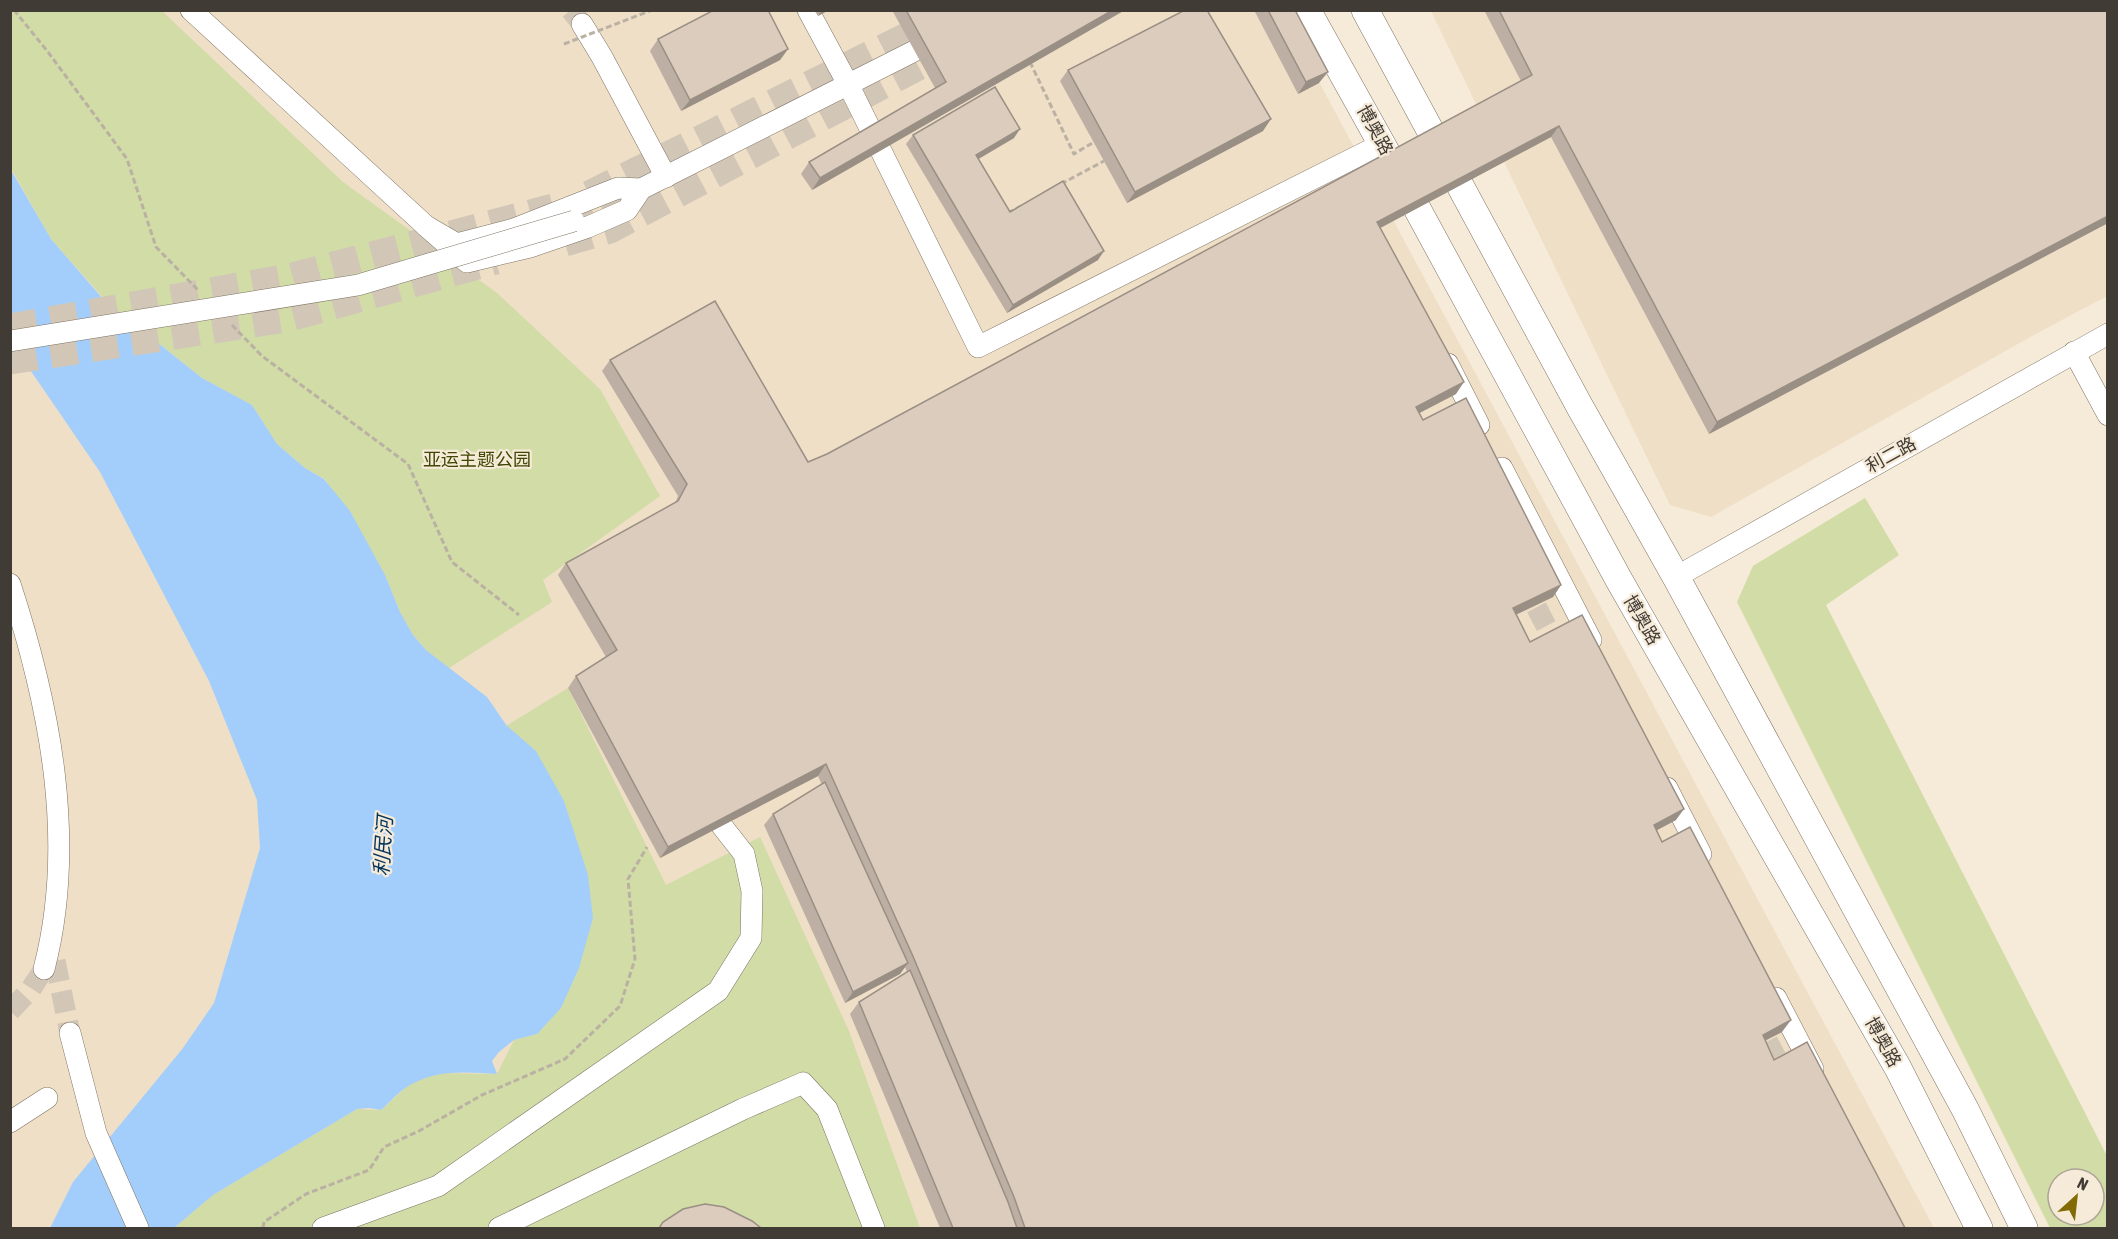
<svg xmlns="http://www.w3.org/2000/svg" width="2118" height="1239" font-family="'Asap Condensed','Noto Sans SC',sans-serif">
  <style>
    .built { fill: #efdfc7 }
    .green { fill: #d1dca7; fill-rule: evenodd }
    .water { fill: #a3cefb }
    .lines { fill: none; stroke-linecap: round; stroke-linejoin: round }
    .minor-tunnel { stroke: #d2c7b7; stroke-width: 21; stroke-dasharray: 21 10; stroke-linecap: butt }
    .major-tunnel { stroke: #d2c7b7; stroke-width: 27; stroke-dasharray: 27 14; stroke-linecap: butt }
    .minor-casing { stroke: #7e7363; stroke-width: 22 }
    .major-casing { stroke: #7e7363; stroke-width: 28 }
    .path { stroke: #bbb1a3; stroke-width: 3; stroke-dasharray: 6 3; stroke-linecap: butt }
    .minor { stroke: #fff; stroke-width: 21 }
    .major { stroke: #fff; stroke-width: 27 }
    .minor-bridge-casing { stroke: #7e7363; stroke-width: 22; stroke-linecap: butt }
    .path-bridge { stroke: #bbb1a3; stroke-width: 3; stroke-dasharray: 6 3; stroke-linecap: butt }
    .minor-bridge { stroke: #fff; stroke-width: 21 }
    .wall { fill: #bdafa3 }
    .shaded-wall { fill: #9a8f84 }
    .building { fill: #dcccbd; stroke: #9a8f84; stroke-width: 1.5 }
    .labels { text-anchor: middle; stroke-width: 4.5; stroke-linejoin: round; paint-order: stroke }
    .street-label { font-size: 18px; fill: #403b34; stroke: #f6ead8 }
    .park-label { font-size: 18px; fill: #404904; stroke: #f6ead8 }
    .water-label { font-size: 20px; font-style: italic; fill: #03345c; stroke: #f6ead8 }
  </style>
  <rect width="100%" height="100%" fill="#f6ead8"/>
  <g class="built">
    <polygon points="10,11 1281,11 1934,1228 11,1228"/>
    <polygon points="1431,11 2107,11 2107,296 2032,336 1711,517 1670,505"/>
  </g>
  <g class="green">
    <polygon points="10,11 162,11 343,182 497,293 600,389 660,496 543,580 552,602 449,668 426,650 413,635 400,612 385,575 325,479 305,468 277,444 252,405 202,378 106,301 51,239 11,168"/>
    <path d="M1865,498L1899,555L1826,605L2107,1156V1228H2050L1737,602L1753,566ZM2058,1179H2094V1215H2058Z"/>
    <polygon points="568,688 666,885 760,837 849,1031 920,1228 174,1228 213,1195 357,1109 381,1110 408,1085 436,1073 497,1074 514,1040 537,1034 536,751 506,726"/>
  </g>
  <path class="water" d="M10,168L51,239L104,300L202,378L252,405L277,444L305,468L324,479L350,511L385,575L400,612L413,635L426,650L487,697L507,726L536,751L564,801L588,875L593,918L579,968L561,1008L537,1034L514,1040L499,1052L492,1061L497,1074C467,1072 437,1069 410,1085C399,1091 390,1102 381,1110L369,1108L357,1109L213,1195L174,1228H50L73,1182L183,1048L214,1003L260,848L257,800L209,681L100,472L11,342Z"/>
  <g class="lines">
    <g class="minor-tunnel">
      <polyline points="571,10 582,24"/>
      <polyline points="574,221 641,189"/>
      <polyline points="1522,580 1562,656"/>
      <polyline points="55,961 70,1033"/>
      <polyline points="10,1011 31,989 44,969"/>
      <polyline points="1753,1014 1789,1082"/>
    </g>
    <g class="major-tunnel">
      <polyline points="589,194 959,10"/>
      <polyline points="565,243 610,230 954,48"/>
      <polyline points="10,327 289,277 553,207"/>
      <polyline points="10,361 286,319 496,261"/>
    </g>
    <g class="minor-casing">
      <g id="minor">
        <polyline points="191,10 426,226"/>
        <polyline points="808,10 849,86 978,347 1382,144"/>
        <polyline points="582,24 602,57 666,177"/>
        <polyline points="641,189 618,188 514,229 457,244 426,226 467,262 530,247 588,227 627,210 641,189 940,38"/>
        <polyline points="2074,352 2108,415"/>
        <polyline points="1448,364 1479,425"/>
        <polyline points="1502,468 1591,640"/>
        <polyline points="1676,577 2108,334"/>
        <path d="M10,584C50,706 77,842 44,969"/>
        <polyline points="1667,788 1701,854"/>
        <polyline points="1776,998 1813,1069"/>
        <polyline points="70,1033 96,1133 138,1228"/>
        <polyline points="10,1122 47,1098"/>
        <polyline points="323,1228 438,1186 718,991 751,938 752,891 744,854 722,826"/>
        <polyline points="499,1228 743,1109 803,1083 827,1109 874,1228"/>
      </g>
    </g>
    <g class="major-casing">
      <g id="major">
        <polyline points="1307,10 1394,166 1619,580 1898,1068 1979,1228"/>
        <polyline points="1365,10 1580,407 1676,577 1965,1109 2024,1228"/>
      </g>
    </g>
    <g class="path">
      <polyline points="14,10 48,52 127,159 156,247 199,291"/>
      <polyline points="1061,184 1104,161"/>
      <polyline points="1008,213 1021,206"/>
      <polyline points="232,325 262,356 408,464 452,562 519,615"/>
      <polyline points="263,1228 264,1222 306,1194 369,1170 384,1147 419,1131 482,1095 565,1059 620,1006 635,959 628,879 647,847"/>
    </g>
    <use href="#minor" class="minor"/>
    <use href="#major" class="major"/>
    <g class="minor-bridge-casing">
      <polyline id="minor-bridge" points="10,341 358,285 574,221"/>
    </g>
    <g class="path-bridge">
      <polyline points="564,44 652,10"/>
      <polyline points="1030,62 1074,154 1094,142"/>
    </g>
    <use href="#minor-bridge" class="minor-bridge"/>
  </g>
  <g class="wall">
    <polygon points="814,10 829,10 818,16"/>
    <polygon points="892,10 1125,10 812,190 801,174 809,162 935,88"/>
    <polygon points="1254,10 1295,10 1319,83 1298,94"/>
    <polygon points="1484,10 2108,10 2108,223 1709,434 1551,137 1380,228 1456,394 1419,413 1423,420 1561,585 1553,597 1516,614 1530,642 1676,820 1657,830 1662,842 1782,1032 1765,1041 1774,1060 1905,1228 940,1228 850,1014 859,1002 907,972 905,967 900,974 845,1003 764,825 773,814 822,785 818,776 660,858 568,688 576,676 606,657 558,575 566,563 675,503 678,496 602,371 610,360 808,462 827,454 1521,81"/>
    <polygon points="658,39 788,49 780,60 681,111 650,51"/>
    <polygon points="1068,70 1263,131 1127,203 1060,81"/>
    <polygon points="913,135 1014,138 978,159 1010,212 1098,260 1007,313 906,144"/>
  </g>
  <g class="shaded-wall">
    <polygon points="822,10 829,10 818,16"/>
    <polygon points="1113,10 1125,10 812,190 820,178"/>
    <polygon points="788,49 780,60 681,111 690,100"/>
    <polygon points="1328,72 1319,83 1298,94 1306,82"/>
    <polygon points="1271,119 1263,131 1127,203 1135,192"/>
    <polygon points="1559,126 1551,137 1369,234 1377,222"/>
    <polygon points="1020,129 1014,138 970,164 976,155"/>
    <polygon points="2108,216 2108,223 1709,434 1717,422"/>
    <polygon points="1104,251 1098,260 1007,313 1013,305"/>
    <polygon points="1464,382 1456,394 1408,419 1416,407"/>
    <polygon points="1561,585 1553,597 1505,620 1513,608"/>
    <polygon points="826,764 818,776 660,858 668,847"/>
    <polygon points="1684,809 1676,820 1646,836 1654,825"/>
    <polygon points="908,963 900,974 845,1003 853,992"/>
    <polygon points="1791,1020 1782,1032 1754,1046 1763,1035"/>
  </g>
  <g class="building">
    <polygon points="714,10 768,10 788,49 690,100 658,39"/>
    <polygon points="906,10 1113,10 820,178 809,162 946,82"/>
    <polygon points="1185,10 1207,10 1271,119 1135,192 1068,70"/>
    <polygon points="1268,10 1295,10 1328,72 1306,82"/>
    <polygon points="1499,10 2108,10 2108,216 1717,422 1559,126 1377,222 1464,382 1416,407 1423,420 1466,398 1561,585 1513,608 1530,642 1582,615 1684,809 1654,825 1662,842 1690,827 1791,1020 1763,1035 1774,1060 1807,1042 1905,1228 1025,1228 1014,1197 912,954 826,764 668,847 576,676 617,650 566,563 678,501 687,484 610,360 715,301 808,462 827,454 1532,75"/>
    <polygon points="995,87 1020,129 976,155 1010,212 1063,181 1104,251 1013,305 913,135"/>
    <polygon points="825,782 908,963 853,992 773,814"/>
    <polygon points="910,970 1008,1202 1017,1228 953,1228 859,1002"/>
    <polygon points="705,1204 724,1207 752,1221 761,1228 659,1228 663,1222 683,1209"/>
  </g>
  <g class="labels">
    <g class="street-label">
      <text transform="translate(1375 130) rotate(61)" y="6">博奥路</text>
      <text transform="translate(1891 455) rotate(-29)" y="6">利二路</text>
      <text transform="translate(1642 620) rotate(60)" y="6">博奥路</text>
      <text transform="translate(1883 1042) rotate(61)" y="6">博奥路</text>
    </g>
    <g class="park-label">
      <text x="477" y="466">亚运主题公园</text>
    </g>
    <g class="water-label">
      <text transform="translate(383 846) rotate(-86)" y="7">利民河</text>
    </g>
  </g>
  <rect width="2118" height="1239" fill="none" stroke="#403b34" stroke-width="24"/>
  <g transform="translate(2076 1197) rotate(27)"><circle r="28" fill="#f6ead8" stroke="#ada496" stroke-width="1.5"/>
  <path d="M0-4.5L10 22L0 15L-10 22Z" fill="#826a04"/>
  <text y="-9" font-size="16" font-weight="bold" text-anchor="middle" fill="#403b34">N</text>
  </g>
</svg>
